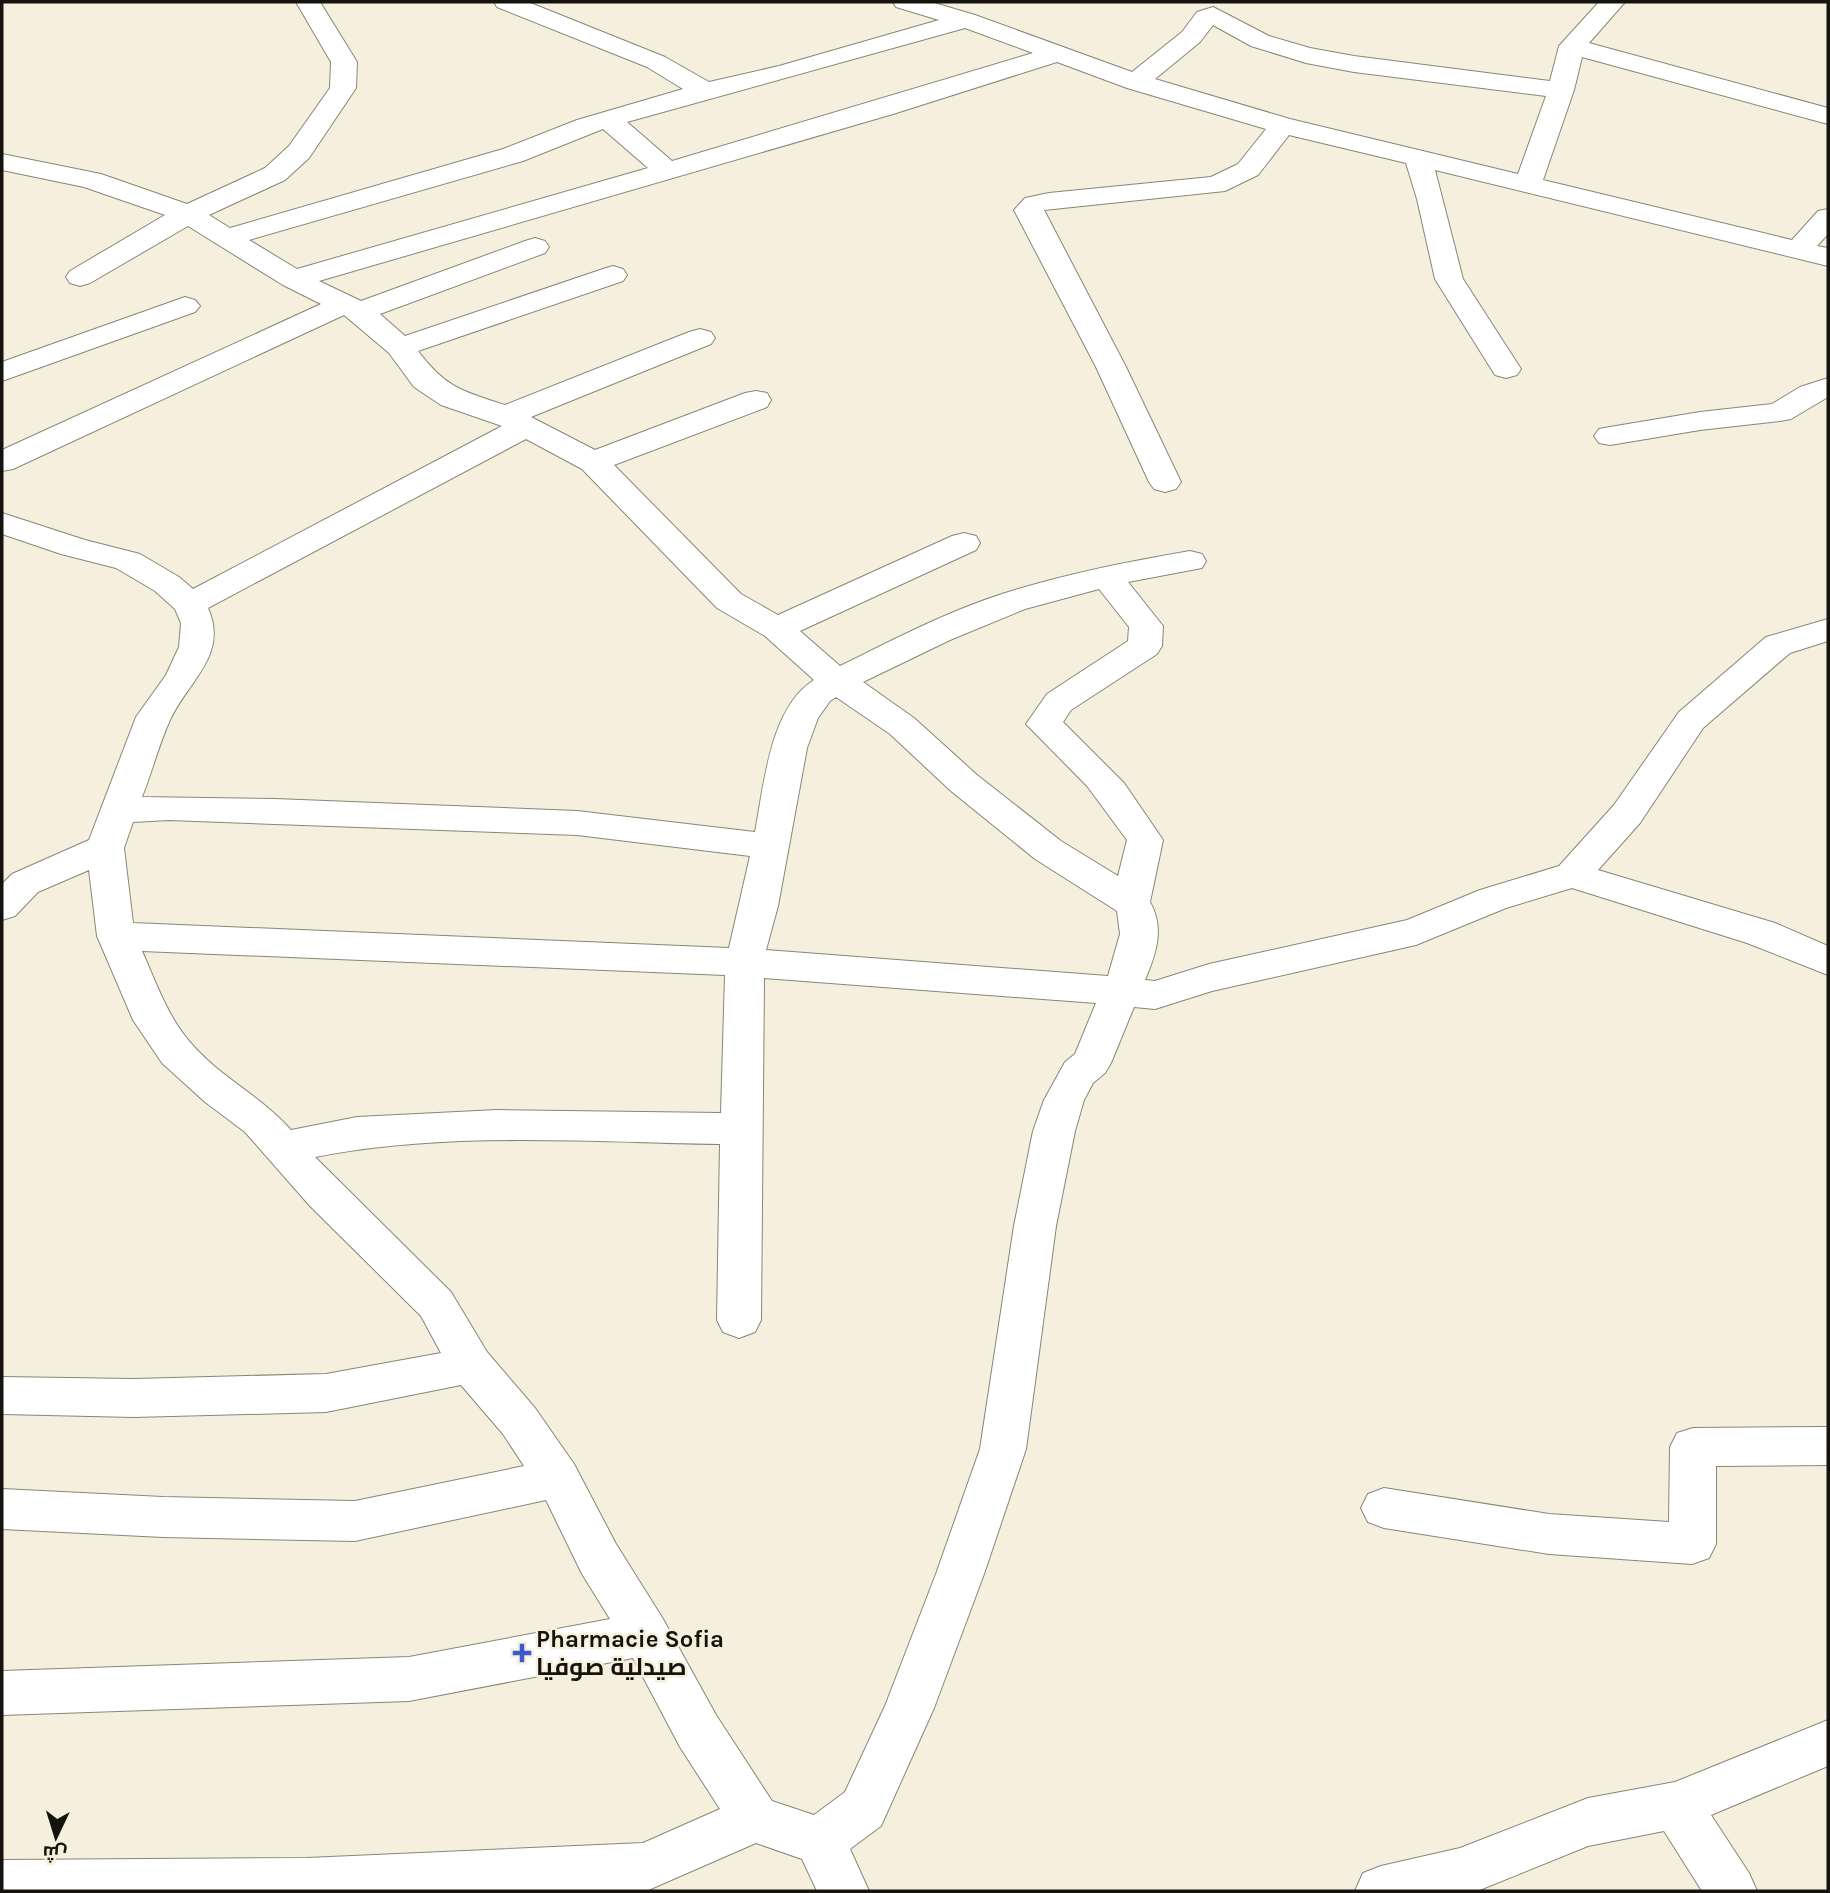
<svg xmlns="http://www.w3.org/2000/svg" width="1830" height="1893" font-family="Karla,Cairo,sans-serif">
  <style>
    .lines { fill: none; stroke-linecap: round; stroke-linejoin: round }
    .street-casing { stroke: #8a8575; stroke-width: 2 }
    .street { fill: #fff; fill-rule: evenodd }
    .poi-dot { fill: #3b5bcd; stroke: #f5f0de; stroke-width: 2.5 }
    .labels { text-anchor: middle; stroke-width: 5; stroke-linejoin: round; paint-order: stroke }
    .near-poi-label { font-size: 24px; font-weight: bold; fill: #15130d; stroke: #f5f0de; text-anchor: start }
  </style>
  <rect width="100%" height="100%" fill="#f5f0de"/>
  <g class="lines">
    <g class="street-casing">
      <g id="street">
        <path d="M296,2H320L357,62L356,88L309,158L285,180L209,215L230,228L503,149L577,120L683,89L647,67L497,7L494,2H528L665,57L709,82L779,66L939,20L896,7L893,2H931L975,15L1132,72L1182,32L1197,12L1213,7L1269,36L1310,48L1354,56L1550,81L1559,46L1599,2H1625L1589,43L1828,108V124L1582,57L1574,90L1543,180L1792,240L1818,211L1828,209V234L1817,246L1828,248V266L1435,170L1463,279L1521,369L1517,375L1506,378L1495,375L1435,279L1417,199L1406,163L1289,135L1258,175L1225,191L1044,210L1126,367L1181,482L1176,489L1165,492L1154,489L1149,482L1096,367L1014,210L1025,198L1049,193L1211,177L1238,164L1266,129L1127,88L1057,62L893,114L319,281L361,301L525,241L535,238L545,241L549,247L545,253L380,314L405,336L603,269L613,266L623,269L627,275L623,281L418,351C446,388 462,391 505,405L689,332L700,329L711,332L715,338L711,344L531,417L595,450L745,393L756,391L767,393L771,400L767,407L614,465L741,594L778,615L952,536L964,533L976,536L980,543L976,550L800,631L840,666C893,640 946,612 1002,594C1064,574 1127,562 1190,551L1202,554L1206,561L1202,568L1128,582L1163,626L1162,646L1157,654L1071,710L1063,722L1124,783L1163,840L1150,902C1165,928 1156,954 1145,980L1155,981L1209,964L1407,920L1480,890L1559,866L1614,805L1679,712L1766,637L1828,619V641L1790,653L1703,728L1640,823L1598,870L1775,923L1828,946V975L1747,943L1572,888L1506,908L1416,945L1212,991L1155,1009L1134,1007L1111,1063L1105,1073L1093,1083L1084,1100L1075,1131L1056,1226L1026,1449L984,1574L934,1708L881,1826L850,1849L869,1891H817L802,1859L756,1843L646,1891H2V1860L307,1858L643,1843L720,1809L680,1747L633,1658L409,1701L2,1715V1671L409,1657L610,1619L582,1574L546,1500L355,1541L163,1537L2,1529V1489L163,1497L355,1501L524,1466L503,1434L461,1385L326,1412L134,1417L2,1414V1377L134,1379L326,1374L441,1353L421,1316L310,1206L245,1132L205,1102L162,1063L133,1020L97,936L89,870L38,892L15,916L2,920V884L12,874L89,840L136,717L166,675L179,647L181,623L175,609L155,591L116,568L61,554L2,534V513L85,540L140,554L179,577L193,589L502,426L441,405L414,387L389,353L344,315L13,469L2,471V450L321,304L283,285L188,226L90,283L80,286L70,283L66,277L70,271L165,215L84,187L2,170V154L101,174L187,204L265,168L289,146L330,88L331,62ZM1213,25L1251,46L1306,63L1354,72L1546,96L1518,174L1290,119L1155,79L1200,42ZM965,28L1033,53L672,161L627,122ZM603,129L648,168L297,269L249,240L523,161ZM526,439L582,469L717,608L765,636L814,680C770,707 764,785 755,832L577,811L275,799L142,797C152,772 159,744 170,720C188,681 229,655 208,608ZM1099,589L1129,627L1128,641L1047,694L1026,724L1087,786L1127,840L1118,876L1061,841L977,775L914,718L863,682L950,640L1025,609ZM836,697L890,734L951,791L1035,859L1117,911L1120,934L1108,976L766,950L778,906L807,748L818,718L830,701ZM169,820L577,835L750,856L729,948L133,923L124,848L133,822ZM142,951L725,975L721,1113L497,1110L357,1117L291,1130C261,1096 218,1076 189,1041C167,1015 156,982 142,951ZM764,978L1096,1003L1075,1054L1065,1062L1044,1100L1033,1131L1014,1226L980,1449L936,1574L885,1706L845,1792L814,1815L772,1801L716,1715L663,1619L616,1544L574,1464L535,1408L487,1352L451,1292L315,1157C448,1131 586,1142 720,1144L717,1320L723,1332L739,1338L755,1332L761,1320Z"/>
        <polygon points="185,297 195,300 200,306 195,312 2,381 2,362"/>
        <polygon points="1828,378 1828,397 1791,419 1780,421 1700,430 1610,445 1599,443 1594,436 1599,429 1610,427 1700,412 1772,404 1800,387"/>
        <polygon points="1828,1427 1828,1465 1716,1466 1716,1544 1709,1558 1692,1564 1549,1554 1384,1528 1368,1522 1361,1508 1368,1494 1384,1488 1549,1514 1669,1522 1670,1447 1677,1433 1693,1428"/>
        <polygon points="1828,1720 1828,1766 1711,1815 1749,1873 1757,1891 1702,1891 1664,1831 1588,1846 1477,1891 1355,1891 1363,1873 1381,1866 1460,1848 1588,1798 1675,1782"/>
      </g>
    </g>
    <use href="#street" class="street"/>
  </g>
  <path class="poi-dot" d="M518.5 1642.5h7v7h7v7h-7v7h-7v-7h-7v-7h7z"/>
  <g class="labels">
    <g class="near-poi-label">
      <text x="536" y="1647">Pharmacie Sofia<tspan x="536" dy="28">صيدلية صوفيا</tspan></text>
    </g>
  </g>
  <rect width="1830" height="1893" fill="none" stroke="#15130d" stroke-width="7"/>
  <g transform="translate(56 1837) rotate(184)" stroke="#f5f0de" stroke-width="5" paint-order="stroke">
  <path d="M0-5L12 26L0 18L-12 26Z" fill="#15130d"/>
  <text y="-10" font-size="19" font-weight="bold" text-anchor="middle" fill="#15130d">ش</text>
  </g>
</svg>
